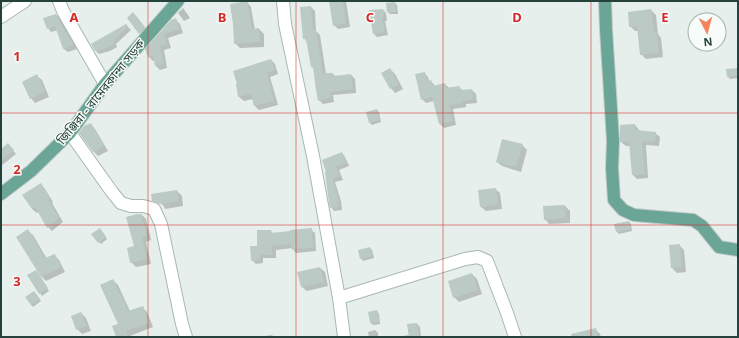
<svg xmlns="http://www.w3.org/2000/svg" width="739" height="338" font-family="'Noto Sans','Noto Sans Bengali',sans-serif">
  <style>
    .shadow { fill: #0003 }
    .building { fill: #bbcac4 }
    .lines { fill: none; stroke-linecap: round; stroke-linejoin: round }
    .minor-casing { stroke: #a8b8b2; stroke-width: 14 }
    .major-casing { stroke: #c2cac8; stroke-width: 14 }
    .minor { stroke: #fff; stroke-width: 12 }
    .major { stroke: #6aa596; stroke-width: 12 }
    .grid { fill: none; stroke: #d62828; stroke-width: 1; stroke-opacity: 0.55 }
    .labels { text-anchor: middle; stroke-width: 3; stroke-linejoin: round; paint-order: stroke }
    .street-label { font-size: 12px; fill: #24423a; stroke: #f7fbf9 }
    .grid-label { font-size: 13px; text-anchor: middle; font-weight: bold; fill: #d62828; stroke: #f7fbf9; stroke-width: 3; stroke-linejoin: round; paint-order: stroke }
  </style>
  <rect width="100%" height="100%" fill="#e6efeb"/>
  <g class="shadow">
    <polygon points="330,1 346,1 350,27 338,29 334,25"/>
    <polygon points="247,2 251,7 255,30 259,29 264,34 264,47 240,48 235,43"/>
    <polygon points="395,3 397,5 398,14 390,14 388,12"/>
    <polygon points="311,7 315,11 316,31 320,35 326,74 333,74 336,77 351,75 355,79 356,93 333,95 334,102 323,104 319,100 315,70 312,67 307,42 304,38"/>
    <polygon points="183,8 190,18 184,21 178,13"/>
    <polygon points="383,10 386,13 387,21 385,21 388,35 377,37 374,34"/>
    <polygon points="651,10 656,15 658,34 661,38 663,57 646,59 641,54 639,31 635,31 630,26"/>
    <polygon points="133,13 148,32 144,37 128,18"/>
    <polygon points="56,15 60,18 77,49 68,52 64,49 58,30 51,32 48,28"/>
    <polygon points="176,20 180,24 183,33 168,38 171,48 164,50 167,68 160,70 156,66 155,60 153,61 149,57 147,50"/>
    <polygon points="126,25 131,30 116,44 117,47 110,51 99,54 96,51 92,44"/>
    <polygon points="271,60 275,64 278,74 270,77 278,105 259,110 254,105 253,99 244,101 239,97"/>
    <polygon points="390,69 395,74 403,89 395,93 391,88"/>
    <polygon points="738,69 738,78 730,79 728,77"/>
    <polygon points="424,73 428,77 429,82 431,81 435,86 445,84 449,88 459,87 463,91 472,90 476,94 477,103 466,104 466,107 453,109 456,125 444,128 440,124 434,101 426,103 422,99"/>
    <polygon points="37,76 42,80 49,97 35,103 31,98"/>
    <polygon points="377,110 379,112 381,122 372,125 370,123"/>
    <polygon points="90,124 95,129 108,151 98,156 94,152"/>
    <polygon points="635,125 639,130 640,132 655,133 660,137 659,146 646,145 648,178 637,179 633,175 630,146 626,146 621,142"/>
    <polygon points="522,145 527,150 521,172 502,166 497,162"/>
    <polygon points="11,148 16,154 1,166 1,150"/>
    <polygon points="342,153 345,157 349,166 339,170 343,180 335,182 341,201 342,210 334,211 331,207 327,173"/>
    <polygon points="41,185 45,189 53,202 52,203 63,222 52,231 48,227 39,211 37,213 32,209"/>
    <polygon points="495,189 500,193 502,209 486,211 481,207"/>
    <polygon points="177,191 182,196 183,206 165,209 164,207 164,206 156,200 156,203 160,206 158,205 153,200"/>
    <polygon points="565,206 570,211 570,223 549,224 545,219"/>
    <polygon points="141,214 146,219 151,240 146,242 151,264 136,267 131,262"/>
    <polygon points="629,222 631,224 632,231 619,234 617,232 616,224"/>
    <polygon points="311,230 315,233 316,251 296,253 292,248 276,250 276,258 263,258 263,263 256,264 252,260 258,247 258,231 271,231 274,234"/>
    <polygon points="28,231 33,235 47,259 54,255 59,260 65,272 46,281 41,276"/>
    <polygon points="102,231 107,239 101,244 99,242"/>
    <polygon points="679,245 684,250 686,272 677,273 672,268 670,246"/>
    <polygon points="370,248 372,250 374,258 363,261 361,258"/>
    <polygon points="320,268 325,272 328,286 307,291 302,287"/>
    <polygon points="472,274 477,279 482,294 459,302 454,297"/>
    <polygon points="28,275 39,275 49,291 42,296"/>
    <polygon points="113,280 118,285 130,311 142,307 147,312 153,327 130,336 130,337 117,337 119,325"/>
    <polygon points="36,294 41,301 33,307 31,305"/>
    <polygon points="377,311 379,314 380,324 373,325 371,323"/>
    <polygon points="81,313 86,318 91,331 82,334 77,329"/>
    <polygon points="417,324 420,327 421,337 397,337 409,335"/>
    <polygon points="595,329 600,334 601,337 583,337"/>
    <polygon points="375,330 378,333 378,337 369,337 368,332"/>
    <polygon points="272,335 274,337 258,337"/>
  </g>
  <g class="building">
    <polygon points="247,1 252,29 259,28 260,42 234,44 233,24 230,4"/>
    <polygon points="329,1 343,1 346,23 333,26"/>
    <polygon points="395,2 396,12 387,12 386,3"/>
    <polygon points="311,6 313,30 316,30 323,73 333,73 333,76 351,74 353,89 330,92 331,98 318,101 316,90 313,67 311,67 306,39 303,39 300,7"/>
    <polygon points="383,9 384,18 382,18 385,32 373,34 369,10"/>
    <polygon points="651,9 654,32 657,32 659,53 640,55 637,26 629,27 628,12"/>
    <polygon points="133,12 145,27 139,34 127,18"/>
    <polygon points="56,14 56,15 74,45 63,49 55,26 47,29 43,18"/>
    <polygon points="176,18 180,29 164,34 167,44 160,46 164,64 155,66 153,56 148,57 145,49 171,20"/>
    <polygon points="126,24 128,26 113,41 115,43 107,48 95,51 91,44"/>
    <polygon points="271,59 275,70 267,73 274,101 254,106 251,94 238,97 236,84 237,84 233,71"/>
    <polygon points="390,68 399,84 390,89 381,73"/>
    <polygon points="738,68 738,76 727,77 726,69"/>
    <polygon points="425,72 427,81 431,80 433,86 445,83 446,88 460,86 460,90 472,89 473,99 462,101 463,103 449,105 453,121 439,124 432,97 421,100 415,74"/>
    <polygon points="37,74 45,92 30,99 22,82"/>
    <polygon points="377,109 380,120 369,123 366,112"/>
    <polygon points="91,123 104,146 93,152 79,133 84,126"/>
    <polygon points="635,124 636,130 656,132 655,142 642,141 645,174 632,175 629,142 620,142 620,125"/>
    <polygon points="502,139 523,144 516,167 496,162"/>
    <polygon points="8,143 14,150 1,161 1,149"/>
    <polygon points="342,152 346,163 336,166 340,176 333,179 338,197 339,207 330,208 328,196 325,172 326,172 322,160"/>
    <polygon points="41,183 50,198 48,199 59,218 47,228 35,207 32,209 22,195"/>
    <polygon points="496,188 498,205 480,207 478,190"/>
    <polygon points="177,190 179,201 160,204 156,202 152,201 151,194"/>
    <polygon points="565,205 566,218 544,220 543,206"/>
    <polygon points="137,214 141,214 147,236 142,237 147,259 130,263 127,248 134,246 126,217"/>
    <polygon points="629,221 631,229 616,232 614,224"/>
    <polygon points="100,228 106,237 98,243 91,234"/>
    <polygon points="312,228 313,248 291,249 291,244 272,246 272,255 260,255 260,260 251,261 250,246 257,246 257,230 271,230 271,233 290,231 290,230"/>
    <polygon points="28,229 45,258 55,254 61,267 41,277 16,237"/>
    <polygon points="680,244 682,267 671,268 669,245"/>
    <polygon points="370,247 372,256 360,259 358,250"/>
    <polygon points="320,267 324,282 301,287 297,272"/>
    <polygon points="36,270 48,288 39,294 27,275"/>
    <polygon points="472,273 478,290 453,298 448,281"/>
    <polygon points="113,279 119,293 120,293 128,311 143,306 149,323 126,331 128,337 116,337 112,326 118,324 100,285"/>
    <polygon points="34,291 40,299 31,305 25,297"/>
    <polygon points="377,310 379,322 370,323 368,312"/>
    <polygon points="81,312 87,326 76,330 71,316"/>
    <polygon points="417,323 419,337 409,337 407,324"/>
    <polygon points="596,328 598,337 572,337 571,334"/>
  </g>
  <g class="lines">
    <g class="minor-casing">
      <g id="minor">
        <polyline points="59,1 63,11 105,84"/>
        <polyline points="283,1 285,24 313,156 339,298 344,337"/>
        <polyline points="1,17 25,1"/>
        <polyline points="70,133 112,192 121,203 131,206 143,206 154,209 161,224 182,324 186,337"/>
        <polyline points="339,298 465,259 478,257 487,261 507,313 515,337"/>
      </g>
    </g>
    <g class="major-casing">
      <g id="major">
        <polyline points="605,1 606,29 613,141 612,168 614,200 623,210 634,215 693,220 702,226 719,247 738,250"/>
        <polyline points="1,194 31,171 70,133 105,84 178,1"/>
      </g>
    </g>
    <use href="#minor" class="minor"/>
    <use href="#major" class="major"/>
  </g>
  <path class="grid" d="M148,1V337M296,1V337M443,1V337M591,1V337M1,113H738M1,225H738"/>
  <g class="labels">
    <g class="street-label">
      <text transform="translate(101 92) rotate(-51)" y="4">জিঞ্জিরা - রামেরকান্দা সড়ক</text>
    </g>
  </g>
  <g class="grid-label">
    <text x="74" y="22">A</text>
    <text x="222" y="22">B</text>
    <text x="370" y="22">C</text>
    <text x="517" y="22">D</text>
    <text x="665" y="22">E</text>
    <text x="17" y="61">1</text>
    <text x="17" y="174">2</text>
    <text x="17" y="286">3</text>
  </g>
  <rect width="739" height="338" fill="none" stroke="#24423a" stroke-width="4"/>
  <g transform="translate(707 32) rotate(174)"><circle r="19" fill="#f7fbf9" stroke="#a3b1ad"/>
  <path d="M0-3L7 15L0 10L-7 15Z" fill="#f4845f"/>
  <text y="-6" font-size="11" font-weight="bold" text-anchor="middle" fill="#24423a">N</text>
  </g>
</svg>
